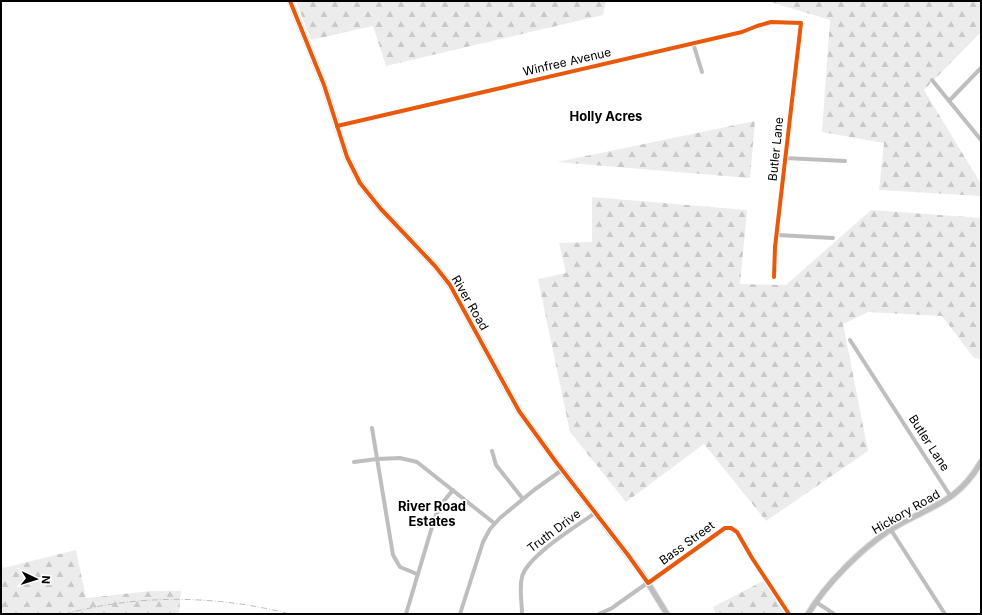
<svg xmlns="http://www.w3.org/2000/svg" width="982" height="615" font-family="Inter,sans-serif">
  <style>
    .forest { fill: url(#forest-firs) }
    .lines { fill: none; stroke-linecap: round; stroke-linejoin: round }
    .major-casing { stroke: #dbdbdb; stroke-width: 7 }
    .minor { stroke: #bebebe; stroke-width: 4 }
    .major { stroke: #bebebe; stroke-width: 5 }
    .rail { stroke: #bebebe; stroke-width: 1; stroke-dasharray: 6 2 1 2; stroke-linecap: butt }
    .cycleway-casing { stroke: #fff; stroke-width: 6 }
    .cycleway { stroke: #e8590c; stroke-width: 4 }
    .labels { text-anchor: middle; stroke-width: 3.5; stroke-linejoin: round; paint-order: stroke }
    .street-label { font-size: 12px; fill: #000; stroke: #fff }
    .neighbourhood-label { font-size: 13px; font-weight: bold; fill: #000; stroke: #fff }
  </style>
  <defs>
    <pattern id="forest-firs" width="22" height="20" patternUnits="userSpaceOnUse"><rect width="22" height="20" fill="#ececec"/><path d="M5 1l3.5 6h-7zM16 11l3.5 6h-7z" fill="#c9c9c9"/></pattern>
  </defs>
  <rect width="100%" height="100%" fill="#fff"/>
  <g class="forest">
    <polygon points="296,1 606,1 603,15 386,66 373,26 311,40"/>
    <polygon points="767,1 981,1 981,32 924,90 981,184 981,196 879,190 884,143 822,132 830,20"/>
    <polygon points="755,121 750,178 557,162"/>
    <polygon points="592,197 747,210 740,284 786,285 871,210 981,218 981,359 974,358 942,316 868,312 843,324 868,451 766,521 704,444 626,502 570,432 538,279 566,273 559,243 592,242"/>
    <polygon points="76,550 86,598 151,591 181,591 179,614 1,614 1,563 3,568"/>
    <polygon points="763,581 783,602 789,614 716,614 713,607"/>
  </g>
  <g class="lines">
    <g class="major-casing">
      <g id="major">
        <polyline points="290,1 324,85 347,157 360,183 380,208 435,266 450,285 519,411 556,462 643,575 667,614"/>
        <path d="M808,614C826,584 861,549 890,530C928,506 956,505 981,462"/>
      </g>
    </g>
    <g class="minor">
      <polyline points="693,43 702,72"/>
      <polyline points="932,80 981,140"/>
      <polyline points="949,101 981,68"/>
      <polyline points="337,126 742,32 757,26 771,22 801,23 775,247 774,277"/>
      <polyline points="785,158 845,161"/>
      <polyline points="777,235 833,238"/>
      <polyline points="850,340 951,497"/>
      <polyline points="372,428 393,555 400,567 417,574"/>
      <polyline points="492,451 496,465 523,499"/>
      <polyline points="354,462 377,459 400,458 417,462 494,523"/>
      <polyline points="891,530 945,614"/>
      <polyline points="816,602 834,614"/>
      <polyline points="406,614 435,517 443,502 453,490"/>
      <polyline points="460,614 483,542 490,529 500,518 534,490 562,470"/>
      <path d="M522,614C522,602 519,589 522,577C527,556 577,526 595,513"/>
      <path d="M599,614L612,608L725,528C730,527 734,528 737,532L752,558L789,614"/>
    </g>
    <use href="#major" class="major"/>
    <path class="rail" d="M65,614C139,594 216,595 290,614"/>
    <g class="cycleway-casing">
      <g id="cycleway">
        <polyline points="290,1 324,85 347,157 360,183 380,208 435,266 450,285 519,411 556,462 628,555 648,583 725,528 731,528 737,532 752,558 789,614"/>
        <polyline points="337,126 742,32 757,26 771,22 801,23 775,247 774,277"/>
      </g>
    </g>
    <use href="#cycleway" class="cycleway"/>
  </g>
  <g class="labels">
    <g class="street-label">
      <text transform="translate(567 62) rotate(-13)" y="4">Winfree Avenue</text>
      <text transform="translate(776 149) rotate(-84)" y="4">Butler Lane</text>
      <text transform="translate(470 303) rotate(60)" y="4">River Road</text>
      <text transform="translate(929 443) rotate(57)" y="4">Butler Lane</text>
      <text transform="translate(906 512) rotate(-30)" y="4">Hickory Road</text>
      <text transform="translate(554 531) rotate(-37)" y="4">Truth Drive</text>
      <text transform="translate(687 543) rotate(-36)" y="4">Bass Street</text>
    </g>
    <g class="neighbourhood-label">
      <text x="606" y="121">Holly Acres</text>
      <text x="432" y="511">River Road<tspan x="432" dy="15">Estates</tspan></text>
    </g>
  </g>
  <rect width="982" height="615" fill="none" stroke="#000000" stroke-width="4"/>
  <g transform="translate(36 579) rotate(94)" stroke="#ffffff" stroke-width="3" paint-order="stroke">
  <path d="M0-3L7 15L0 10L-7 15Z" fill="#000000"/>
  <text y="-6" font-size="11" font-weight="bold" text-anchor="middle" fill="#000000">N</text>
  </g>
</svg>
